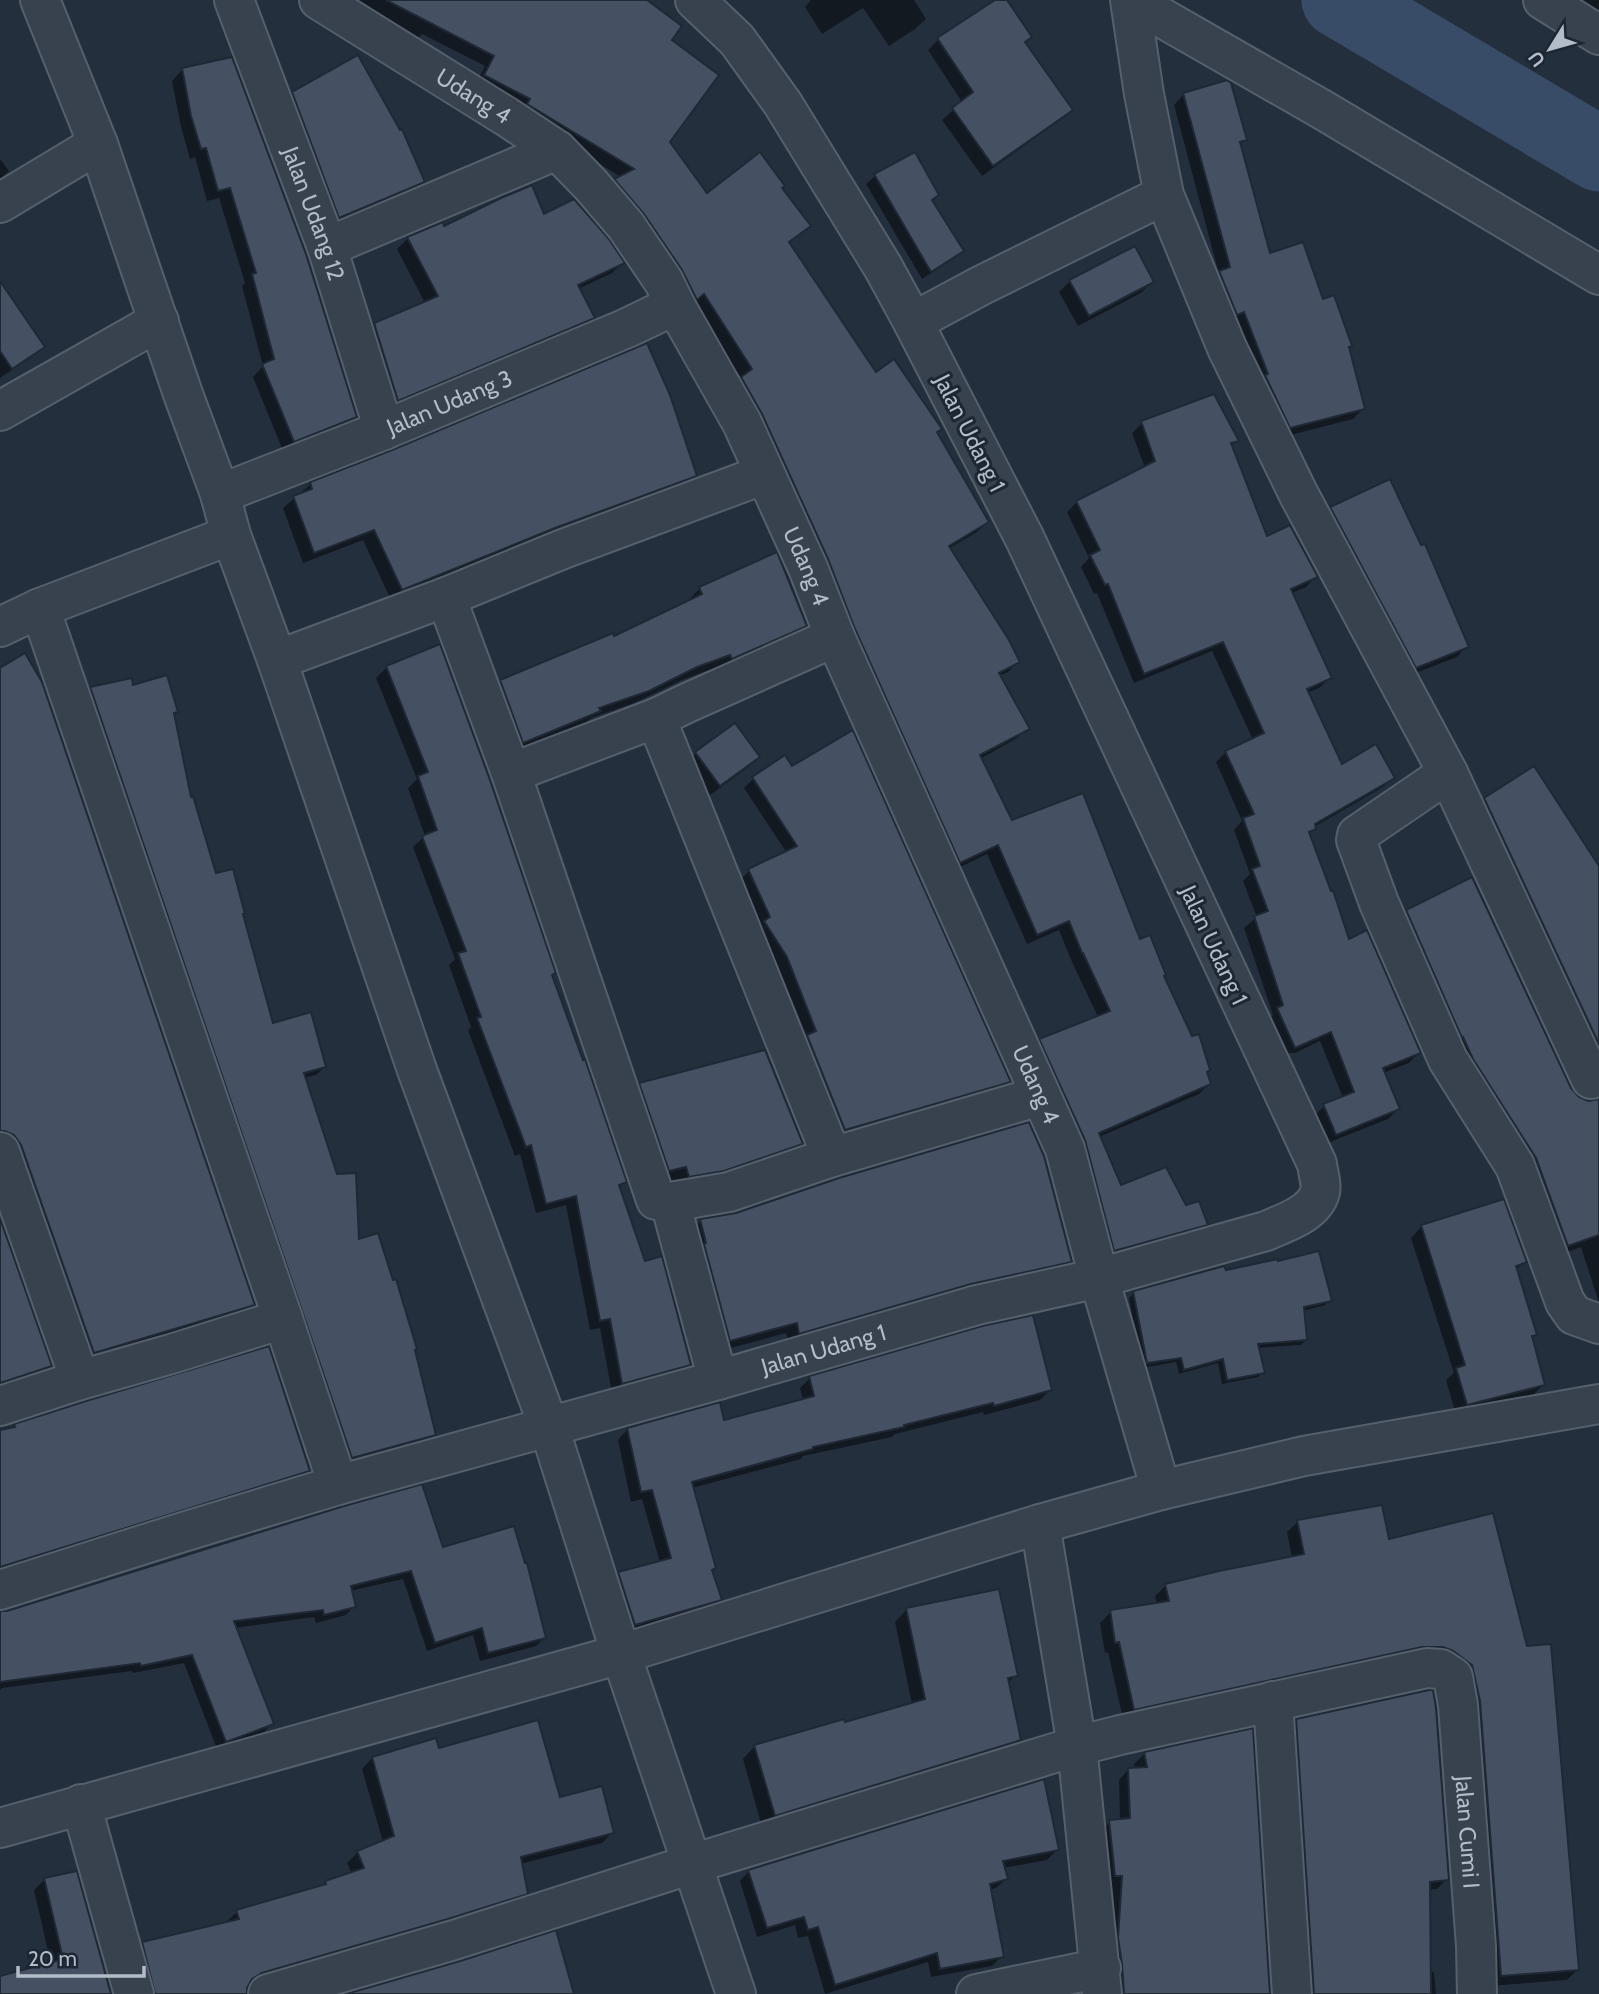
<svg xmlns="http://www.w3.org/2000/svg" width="1599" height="1994" font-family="Cabin,sans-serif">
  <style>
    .shadow { fill: #0007 }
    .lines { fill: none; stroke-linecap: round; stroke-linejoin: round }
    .river { stroke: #394c67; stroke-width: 75 }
    .building { fill: #455162; stroke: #1f2835; stroke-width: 2 }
    .minor-casing { stroke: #565f6c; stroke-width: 42 }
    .minor { stroke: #38414e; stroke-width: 38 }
    .labels { text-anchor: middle; stroke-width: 6; stroke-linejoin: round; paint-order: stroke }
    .street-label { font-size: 23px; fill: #b4bcc9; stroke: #1d2633 }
  </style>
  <rect width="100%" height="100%" fill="#242f3e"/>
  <g class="shadow">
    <polygon points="334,0 644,0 670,40 668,142 707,196 780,189 808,226 788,244 875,374 936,433 987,522 977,532 948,549 1018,662 1008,672 999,676 1027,728 1017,738 980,759 1011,822 1139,941 1162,976 1206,1073 1209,1084 1199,1094 1099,1137 1120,1188 1185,1207 1206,1224 1196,1234 1105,1260 1030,1050 1040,1040 1098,1017 1072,962 1059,930 1027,944 987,854 950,872 732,388 742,379 693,303 606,190 621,177 518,114 475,85 485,66 422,34 416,40"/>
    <polygon points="811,0 914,0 926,19 915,29 889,46 863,8 822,34 805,7"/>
    <polygon points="998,0 1005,0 1023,43 1070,110 1060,120 982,176 942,120 962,102 928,50 939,39"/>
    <polygon points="1580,0 1599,0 1599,12"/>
    <polygon points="182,70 355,417 344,427 283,451 253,377 263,366 242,286 245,283 219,198 207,201 195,157 190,159 181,127 172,81"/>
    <polygon points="293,93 423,182 412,192 329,228 282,104"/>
    <polygon points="1184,94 1245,140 1239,146 1269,256 1322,301 1348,348 1363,409 1353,419 1279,438 1209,283 1219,274 1174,105"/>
    <polygon points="914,154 937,195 931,202 962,251 953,259 922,279 866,184 875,176"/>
    <polygon points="0,159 9,171 0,179"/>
    <polygon points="543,216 622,263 612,273 578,289 593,317 582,328 387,410 364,335 375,325 425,303 397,249 408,238"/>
    <polygon points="1070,281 1152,282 1141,293 1078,326 1059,292"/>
    <polygon points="0,286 42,346 34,355 0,378"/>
    <polygon points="1142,423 1237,440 1230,446 1266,538 1316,576 1306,587 1291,593 1330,678 1319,688 1307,693 1341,766 1393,777 1383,787 1314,827 1308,835 1348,942 1419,1053 1409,1063 1383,1073 1398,1109 1388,1119 1325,1144 1314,1116 1324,1106 1343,1098 1320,1041 1295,1053 1282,1053 1268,1019 1273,1015 1244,928 1257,917 1243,881 1250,874 1234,830 1242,821 1216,762 1226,752 1253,740 1212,651 1134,683 1097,593 1094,594 1081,567 1089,558 1067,512 1077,502 1145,468 1132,433"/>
    <polygon points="695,475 684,486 391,600 363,540 303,563 283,508 311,484"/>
    <polygon points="1331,508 1467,646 1457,657 1405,677 1320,519"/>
    <polygon points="700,588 805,625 792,638 718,671 717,667 682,680 634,703 591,718 585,724 510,755 488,694 501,681 613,638 687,602"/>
    <polygon points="387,667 551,976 625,1182 618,1188 643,1263 689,1364 679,1375 612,1393 600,1328 590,1330 566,1205 536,1213 520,1154 515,1156 468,1030 471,1027 449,965 455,959 413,847 425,836 408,788 417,779 376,678"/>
    <polygon points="0,670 253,1304 244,1313 85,1361 16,1163 24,1154 0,1064"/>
    <polygon points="132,687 172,715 189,799 215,875 242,915 272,1025 325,1067 316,1075 304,1078 358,1242 392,1282 413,1350 434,1435 426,1443 344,1466 83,697 91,688"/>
    <polygon points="696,753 758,757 747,768 709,796 685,764"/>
    <polygon points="784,758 1009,1081 1000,1090 836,1138 799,1045 807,1037 778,966 757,931 761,926 740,880 749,871 787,853 744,788 753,779"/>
    <polygon points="1485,799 1599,869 1599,1065 1474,810"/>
    <polygon points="1407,912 1599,1122 1599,1303 1581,1247 1557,1256 1396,923"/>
    <polygon points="640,1084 801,1143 785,1160 673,1192 624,1101"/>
    <polygon points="1503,1202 1525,1261 1515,1271 1535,1334 1530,1339 1543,1385 1533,1395 1456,1415 1446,1380 1454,1373 1411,1238 1421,1227"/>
    <polygon points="701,1221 1070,1261 1060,1272 789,1343 786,1333 720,1351 690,1231"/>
    <polygon points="0,1223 50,1366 34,1382 0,1393"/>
    <polygon points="1277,1263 1330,1300 1325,1305 1303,1311 1306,1340 1301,1345 1257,1348 1263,1372 1258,1377 1222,1384 1218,1363 1179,1374 1176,1362 1142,1368 1129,1298 1134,1293 1225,1272"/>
    <polygon points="810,1378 1050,1390 1040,1400 984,1415 983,1412 895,1434 892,1437 803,1456 801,1459 692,1488 714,1568 711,1571 720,1599 709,1610 625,1635 608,1584 619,1573 660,1563 642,1499 631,1502 618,1440 628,1429 723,1422 803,1401 800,1388"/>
    <polygon points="15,1426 308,1470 300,1479 0,1572 0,1432 11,1429"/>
    <polygon points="1491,1515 1578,1969 1567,1980 1490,1986 1442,1661 1123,1719 1108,1652 1105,1653 1100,1623 1111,1612 1157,1605 1155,1596 1166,1585 1292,1558 1287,1532 1298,1522 1388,1541"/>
    <polygon points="442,1549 544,1638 536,1646 480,1661 473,1635 427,1651 403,1579 350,1591 354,1606 346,1615 316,1623 314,1617 235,1628 272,1723 264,1732 217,1749 184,1663 133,1673 132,1671 2,1688 0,1690 0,1613"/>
    <polygon points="907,1609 1016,1675 1007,1684 1019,1740 1006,1752 762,1827 743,1759 755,1746 912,1704 895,1622"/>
    <polygon points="1297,1721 1447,1879 1437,1889 1428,1890 1429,1972 1434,1972 1436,1994 1304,1994 1287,1731"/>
    <polygon points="438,1751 559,1799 612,1833 602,1843 520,1864 526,1893 515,1904 436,1929 250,1983 247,1984 245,1994 144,1994 133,1954 143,1944 226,1922 237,1912 321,1887 326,1882 352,1874 347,1863 358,1852 383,1842 362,1769 372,1758"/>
    <polygon points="1144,1754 1268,1994 1114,1994 1109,1949 1112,1885 1105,1886 1100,1832 1110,1822 1120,1821 1119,1780 1129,1769 1135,1769 1134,1764"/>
    <polygon points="1057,1850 1047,1860 1003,1868 1006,1879 996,1888 989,1890 1002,1956 992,1966 931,1977 928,1962 825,1994 808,1936 798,1938 795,1925 757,1937 740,1881 749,1871"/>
    <polygon points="44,1880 110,1994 0,1994 0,1984 51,1964 34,1890"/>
  </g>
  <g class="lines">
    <polyline class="river" points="1339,0 1599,154"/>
  </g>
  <g class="building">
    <polygon points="386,0 647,0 682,26 672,40 719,75 670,142 707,193 760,152 785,186 782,188 811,226 789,242 876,372 894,359 942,429 937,432 989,522 949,546 1009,640 1020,662 999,673 1030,729 980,755 1012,820 1083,793 1140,939 1150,935 1166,975 1164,976 1192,1036 1199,1034 1210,1070 1207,1072 1211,1084 1099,1133 1121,1185 1166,1167 1186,1205 1199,1201 1208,1225 1114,1251 1085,1140 1039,1039 1110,1011 1083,953 1082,953 1069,921 1037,935 998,845 960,863 855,629 828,559 762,414 741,377 752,369 704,294 697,300 682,270 644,214 614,179 634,169 527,104 530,99 484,75 494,56"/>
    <polygon points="995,0 1007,0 1032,37 1025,42 1073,110 993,166 952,108 973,92 937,38"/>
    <polygon points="358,55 400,130 402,129 425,182 339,218 292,92"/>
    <polygon points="232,57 306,254 357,417 294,442 262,364 274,359 252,274 256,273 230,188 218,191 206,148 201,149 191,116 182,68"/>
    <polygon points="1227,80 1231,83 1247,140 1240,142 1270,253 1303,242 1323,299 1334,295 1352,346 1349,347 1365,409 1290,428 1265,375 1268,374 1244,312 1237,315 1219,271 1230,267 1183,93"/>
    <polygon points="915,152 939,195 932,200 964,251 931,272 874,174"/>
    <polygon points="532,185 544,214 574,199 609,239 625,263 578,285 595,318 398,401 374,323 438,296 407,237 443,222 444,226 501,198"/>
    <polygon points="1135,246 1154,282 1089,316 1069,280"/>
    <polygon points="0,281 45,347 12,369 0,351"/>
    <polygon points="647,343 670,395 697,476 555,528 402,590 374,530 314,553 293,496 312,489 310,482 392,450"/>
    <polygon points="1214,394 1239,441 1231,443 1267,536 1290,525 1318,577 1291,589 1332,678 1307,689 1342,764 1376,744 1395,778 1315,824 1316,829 1309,832 1331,891 1333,890 1349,939 1367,930 1421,1053 1383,1068 1400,1109 1336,1135 1323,1104 1354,1092 1331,1032 1295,1048 1277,1008 1283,1005 1254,916 1268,911 1252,869 1260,866 1243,818 1254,814 1225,751 1264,733 1223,642 1144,674 1108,584 1105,585 1090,555 1100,550 1076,501 1155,461 1141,421"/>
    <polygon points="1390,479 1421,545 1425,544 1469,647 1416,668 1330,507"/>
    <polygon points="777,552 807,626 732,659 730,655 697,667 649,691 599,708 601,711 523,743 500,680 613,633 614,636 702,594 699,587"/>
    <polygon points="440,644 490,780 556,973 552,975 583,1060 585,1059 627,1182 619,1185 645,1261 662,1256 691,1365 622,1384 610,1319 600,1321 576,1196 546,1204 531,1145 526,1147 477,1018 481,1017 458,953 466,951 422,836 437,830 418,776 428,772 386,666"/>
    <polygon points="25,653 42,682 255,1305 94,1353 21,1145 14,1135 5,1131 0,1131 0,668"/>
    <polygon points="167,675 178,712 174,713 191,797 193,796 216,873 233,869 245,914 243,914 273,1023 311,1012 326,1067 304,1073 337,1174 356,1173 359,1239 378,1233 393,1280 396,1279 417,1349 415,1350 436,1435 352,1458 90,687 132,678 133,685"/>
    <polygon points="735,723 760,757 720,786 695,752"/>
    <polygon points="853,730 1011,1082 845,1130 807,1035 816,1031 787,957 764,921 770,917 748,869 797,846 752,777 785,755 792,766"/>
    <polygon points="1534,766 1599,866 1599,1044 1484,798"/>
    <polygon points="1472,877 1571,1088 1579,1097 1588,1101 1599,1099 1599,1235 1568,1246 1536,1158 1473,1059 1463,1037 1462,1038 1406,910"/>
    <polygon points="765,1050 803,1144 724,1171 689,1177 686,1167 669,1171 639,1083"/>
    <polygon points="1029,1122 1044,1156 1072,1262 971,1284 799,1334 797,1323 730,1341 704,1244 706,1243 700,1219 736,1213 839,1178"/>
    <polygon points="1504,1199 1527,1262 1516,1266 1537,1335 1532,1336 1545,1385 1467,1405 1456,1368 1465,1365 1421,1225"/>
    <polygon points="0,1218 52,1366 0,1383"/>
    <polygon points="1319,1251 1332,1301 1304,1307 1307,1340 1258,1344 1265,1373 1227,1380 1223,1359 1184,1370 1181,1358 1147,1363 1133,1291 1224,1266 1226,1270 1278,1259 1278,1261"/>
    <polygon points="1033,1315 1052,1390 994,1406 993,1403 904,1425 904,1427 813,1447 813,1449 692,1482 716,1568 712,1570 722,1600 635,1625 618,1572 671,1558 652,1490 641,1492 627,1428 720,1402 724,1420 814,1396 809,1376 982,1326"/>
    <polygon points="269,1346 310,1471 0,1567 0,1430 15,1427 14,1424 86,1401"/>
    <polygon points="422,1484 443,1547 514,1526 525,1563 527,1563 546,1638 488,1653 482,1628 435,1643 411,1571 351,1586 356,1607 324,1615 323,1610 234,1621 274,1724 226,1742 192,1655 141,1666 140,1663 0,1682 0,1611 7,1611 344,1506"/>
    <polygon points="1382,1505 1389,1539 1493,1513 1527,1646 1551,1644 1579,1970 1501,1976 1480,1701 1472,1665 1453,1651 1443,1647 1422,1647 1134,1710 1119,1642 1115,1643 1110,1610 1169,1601 1165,1584 1219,1571 1304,1554 1297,1520"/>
    <polygon points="999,1589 1018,1676 1008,1678 1021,1740 775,1816 754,1745 844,1719 845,1722 925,1699 906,1608"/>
    <polygon points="1429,1690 1433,1690 1436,1708 1449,1880 1430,1882 1431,1994 1314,1994 1296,1719"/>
    <polygon points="538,1720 560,1797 602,1786 614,1833 521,1857 528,1894 448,1919 262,1973 252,1979 247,1988 247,1994 155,1994 142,1942 239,1919 236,1910 326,1884 325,1881 364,1868 357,1851 394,1836 372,1757 436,1738 439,1748"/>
    <polygon points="1253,1728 1270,1994 1124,1994 1122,1964 1118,1938 1122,1876 1115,1876 1109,1820 1130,1818 1128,1768 1147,1767 1144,1752"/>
    <polygon points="1044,1779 1059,1850 1003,1861 1008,1879 990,1884 1004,1957 940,1969 937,1953 835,1985 818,1927 808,1930 804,1917 767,1928 748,1870"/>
    <polygon points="77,1871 111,1994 0,1994 0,1976 63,1959 44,1878"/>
    <polygon points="556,1930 574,1994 346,1994 460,1961"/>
  </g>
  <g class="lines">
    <g class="minor-casing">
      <g id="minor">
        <polyline points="40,0 98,144 183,394 220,494 231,535 277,660 417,1070 549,1427 621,1654 736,1994"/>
        <path id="s1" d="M234,0L327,247L384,430"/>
        <path id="s2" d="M319,0L507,117L557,150L591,185L626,226L664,282L675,305L742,423L808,568L835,637L1065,1149L1099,1278L1161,1490"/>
        <polyline points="1130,0 1144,94 1164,195 1227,348 1299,495 1448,773 1591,1079"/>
        <polyline points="1131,0 1323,110 1599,275"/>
        <polyline points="1543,0 1599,35"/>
        <polyline points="0,203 98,144"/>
        <polyline points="327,247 557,150"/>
        <polyline points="913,322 982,285 1164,195"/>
        <polyline points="0,411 159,321"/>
        <path id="s3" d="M220,494L384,430L627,328L675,305"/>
        <polyline points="446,597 563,549 765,474"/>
        <polyline points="40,608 283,1319 171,1354 80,1380"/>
        <polyline points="0,627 40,608 231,535"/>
        <polyline points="277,660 446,597 511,773 656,1200 670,1202 729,1192 832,1157 1040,1096"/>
        <polyline points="511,773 656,718"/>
        <polyline points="1448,773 1360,833 1357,835 1356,840 1379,903 1448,1060 1515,1166 1565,1302 1574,1315 1599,1324"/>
        <polyline points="0,1152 80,1380 0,1406"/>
        <polyline points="832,1157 656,718 687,703 835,637"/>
        <polyline points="670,1202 718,1380"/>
        <polyline points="283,1319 338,1485"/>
        <path id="s4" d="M1040,1524L1077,1746L1120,1735L1427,1668L1441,1669L1453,1677L1458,1705L1476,1946L1477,1994"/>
        <path id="s5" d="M0,1590L183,1532L338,1485L718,1380L977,1305L1099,1278L1266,1231C1284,1223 1314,1214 1320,1192C1322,1185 1318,1172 1317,1164L1025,539L913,322L883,267L783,104L737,40L695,0"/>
        <polyline points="1273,1701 1292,1994"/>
        <polyline points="81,1804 134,1994"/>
        <polyline points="0,1828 621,1654 1040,1524 1161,1490 1304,1456 1599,1404"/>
        <polyline points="268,1994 454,1940 692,1864 1077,1746 1102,1994"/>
        <polyline points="976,1994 1101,1968"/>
      </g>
    </g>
    <use href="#minor" class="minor"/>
  </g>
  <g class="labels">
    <g class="street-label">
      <text dy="8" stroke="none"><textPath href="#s2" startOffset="182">Udang 4</textPath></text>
      <text dy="8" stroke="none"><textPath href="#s1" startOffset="228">Jalan Udang 12</textPath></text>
      <text dy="8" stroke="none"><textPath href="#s3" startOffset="247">Jalan Udang 3</textPath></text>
      <text transform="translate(970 433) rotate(63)" y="8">Jalan Udang 1</text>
      <text dy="8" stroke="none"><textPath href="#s2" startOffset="770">Udang 4</textPath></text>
      <text transform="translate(1214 945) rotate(65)" y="8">Jalan Udang 1</text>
      <text dy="8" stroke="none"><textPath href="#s2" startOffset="1337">Udang 4</textPath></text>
      <text dy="8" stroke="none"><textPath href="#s5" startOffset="858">Jalan Udang 1</textPath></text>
      <text dy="8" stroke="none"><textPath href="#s4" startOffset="768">Jalan Cumi I</textPath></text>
    </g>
  </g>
  <g transform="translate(1550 49) rotate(233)" stroke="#1d2633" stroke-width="5" paint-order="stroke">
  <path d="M0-5L12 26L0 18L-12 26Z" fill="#b4bcc9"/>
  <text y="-10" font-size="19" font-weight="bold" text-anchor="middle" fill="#b4bcc9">U</text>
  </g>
  <path d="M18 1966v10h126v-10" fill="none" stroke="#b4bcc9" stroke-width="3.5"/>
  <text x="28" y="1966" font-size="21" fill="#b4bcc9" stroke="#1d2633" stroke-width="5" paint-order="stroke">20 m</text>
</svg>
